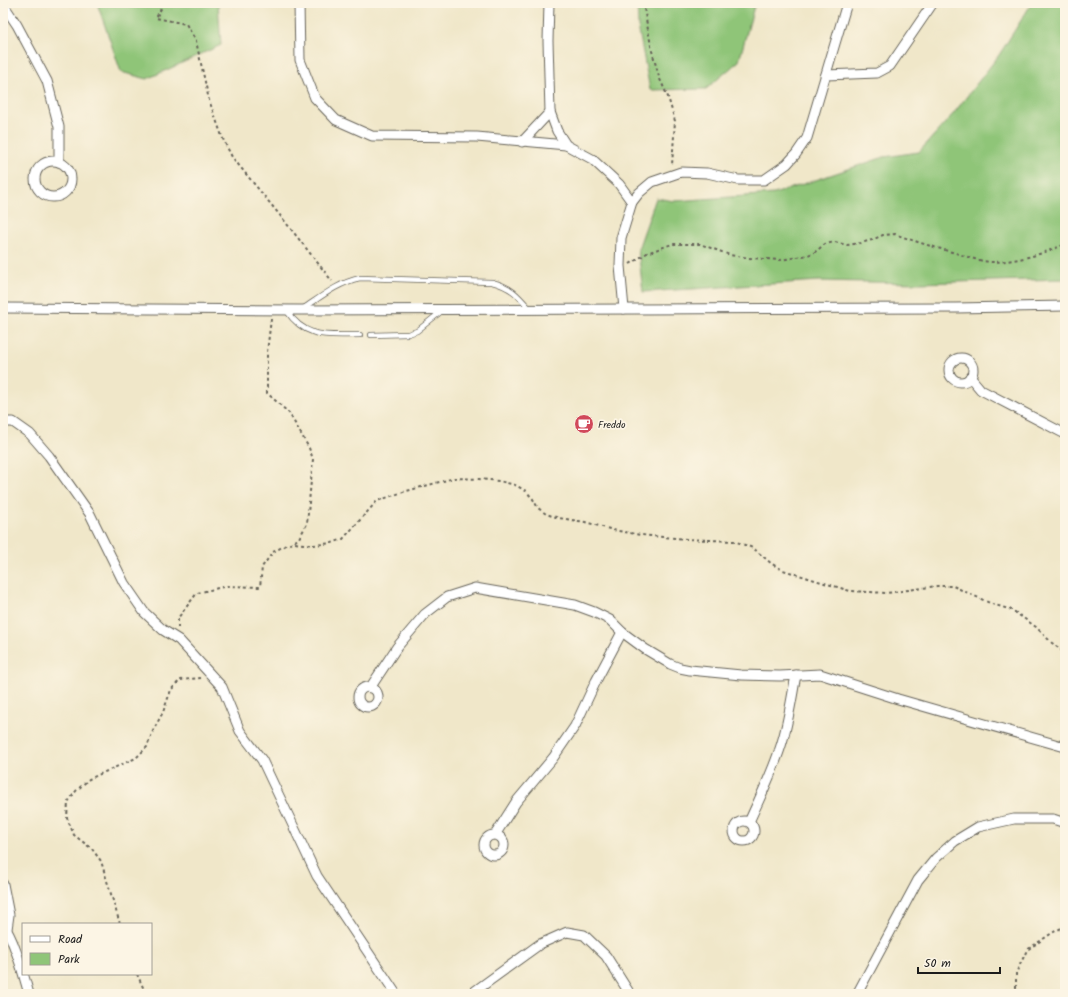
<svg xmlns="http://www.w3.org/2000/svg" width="1068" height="997" font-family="Kalam,sans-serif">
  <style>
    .green { fill: #8fc578; stroke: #56704a }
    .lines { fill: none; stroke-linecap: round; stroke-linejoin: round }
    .service-casing { stroke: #666359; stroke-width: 6 }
    .minor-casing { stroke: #666359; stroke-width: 11 }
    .path { stroke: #666359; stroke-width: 2; stroke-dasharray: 3 3; stroke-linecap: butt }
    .service { stroke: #fff; stroke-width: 4.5 }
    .minor { stroke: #fff; stroke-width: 9 }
    .labels { text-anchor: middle; stroke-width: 3.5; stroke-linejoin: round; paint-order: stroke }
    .poi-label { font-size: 10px; fill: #1c1c1c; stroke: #fcf5e5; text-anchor: start }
  </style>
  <rect width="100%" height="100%" fill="#fcf5e5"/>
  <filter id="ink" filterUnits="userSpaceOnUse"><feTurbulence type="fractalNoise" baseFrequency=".025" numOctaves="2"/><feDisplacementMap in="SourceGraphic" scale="8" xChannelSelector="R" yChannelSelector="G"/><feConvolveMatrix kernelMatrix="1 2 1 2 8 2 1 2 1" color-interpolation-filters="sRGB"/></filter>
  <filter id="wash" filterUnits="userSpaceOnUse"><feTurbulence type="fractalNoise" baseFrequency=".012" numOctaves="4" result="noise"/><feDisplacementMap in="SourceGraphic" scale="16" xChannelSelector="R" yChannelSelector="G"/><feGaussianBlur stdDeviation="0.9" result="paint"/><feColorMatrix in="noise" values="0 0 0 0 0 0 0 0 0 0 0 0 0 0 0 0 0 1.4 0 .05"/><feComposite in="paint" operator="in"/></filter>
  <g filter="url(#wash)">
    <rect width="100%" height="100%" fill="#f0e7c9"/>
    <g class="green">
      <polygon points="97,3 218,3 221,45 147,79 121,72"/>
      <polygon points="637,3 755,3 739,61 706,89 650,90 638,26"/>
      <polygon points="1032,3 1065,3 1065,279 918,283 819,281 643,292 638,249 656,198 674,201 774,194 884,157 919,152 954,113 999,55"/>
    </g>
  </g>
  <g filter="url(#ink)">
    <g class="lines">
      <g class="service-casing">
        <g id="service">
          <path d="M304,308C322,296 338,283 360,278L492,282C511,287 517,294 530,309"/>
          <path d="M286,310C306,340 328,335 360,335"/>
          <polyline points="371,335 408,334 417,331 443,310"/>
        </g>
      </g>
      <g class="minor-casing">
        <g id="minor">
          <polyline points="299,3 300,60 315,98 336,120 372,136 477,137 566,145 592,159 619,184 632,202"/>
          <polyline points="549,3 548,41 550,112 557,131 566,145"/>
          <polyline points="3,4 17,25 47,81 59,127 59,162"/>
          <polyline points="826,75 877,73 890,66 933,3"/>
          <polyline points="522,142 550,112"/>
          <circle cx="53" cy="179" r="18"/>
          <polyline points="3,308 300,310 956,308 1065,306"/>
          <polyline points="624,309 620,266 621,238 632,202 639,193 652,182 681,172 707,173 738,180 764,180 787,164 796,154 807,138 847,3"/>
          <circle cx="961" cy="370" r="12"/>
          <polyline points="970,377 981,390 1065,434"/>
          <polyline points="3,422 13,422 30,434 49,456 90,514 124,583 144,612 163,630 179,640 222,687 240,731 262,760 317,876 396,994"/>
          <circle cx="368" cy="697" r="10"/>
          <polyline points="370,688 397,647 425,614 447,597 475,588 575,605 594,612 610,620 622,632 645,649 670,664 680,668 690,670 741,675 780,676 820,674 898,699 1065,747"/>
          <circle cx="744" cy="831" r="10"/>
          <path d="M749,822C761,795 775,768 783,739C789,718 792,696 796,675"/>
          <circle cx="494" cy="845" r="10"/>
          <polyline points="495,835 516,802 553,758 575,726 596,681 622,632"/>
          <polyline points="3,884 9,915 7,929"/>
          <path d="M3,925C14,937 24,977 29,994"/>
          <polyline points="471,994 540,944 567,932 584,935 606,956 630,994"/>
          <polyline points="857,994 918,880 936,858 955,841 978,827 1014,819 1053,819 1065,823"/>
        </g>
      </g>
      <g class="path">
        <polyline points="164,3 156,18 186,24 196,41 209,100 223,139 232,157 283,219 332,281"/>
        <polyline points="643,3 652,51 659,77 668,97 675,121 672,165"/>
        <path d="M630,264L647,253L672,244H700L730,255L749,258L781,260L808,255L815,252L825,244L835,242L847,245L861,243L872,240L883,235L895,234C916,242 937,248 959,254C970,258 983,262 994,262C1018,261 1044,254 1065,244"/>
        <polyline points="271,319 267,352 267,393 289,413 309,448 313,459 307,524 299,538 294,542"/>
        <polyline points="178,628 178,618 197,593 227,586 260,587 262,567 273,552 286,545 294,543 314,545 332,543 343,539 377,501 403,492 454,478 479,479 499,481 515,485 526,491 533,499 538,508 546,514 559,518 585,522 613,530 641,535 686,539 734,541 753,548 772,564 783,570 850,591 887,593 937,586 953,586 992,604 1012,610 1036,627 1052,643 1065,653"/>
        <polyline points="120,924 101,861 92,849 74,835 67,818 68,802 76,791 89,779 136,758 147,747 153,731 163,712 171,690 180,680 201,678"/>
        <polyline points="137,974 146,994"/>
        <polyline points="1016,994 1016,973 1027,950 1052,933 1065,926"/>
      </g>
      <use href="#service" class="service"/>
      <use href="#minor" class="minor"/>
    </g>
  </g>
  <defs>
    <g id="cafe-disc" transform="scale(1)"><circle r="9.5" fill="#d1495b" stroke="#fcf5e5"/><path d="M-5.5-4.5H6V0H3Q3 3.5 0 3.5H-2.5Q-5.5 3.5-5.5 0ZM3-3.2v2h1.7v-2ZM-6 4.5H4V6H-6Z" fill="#fff"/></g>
  </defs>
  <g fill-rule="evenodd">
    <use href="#cafe-disc" x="584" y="424"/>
  </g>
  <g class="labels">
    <g class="poi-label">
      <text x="598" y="428">Freddo</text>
    </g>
  </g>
  <rect width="1068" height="997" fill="none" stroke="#fcf5e5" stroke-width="16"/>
  <rect x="22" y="923" width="130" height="52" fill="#fcf5e5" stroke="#a29e95"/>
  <rect x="30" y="936" width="20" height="6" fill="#ffffff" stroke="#a29e95"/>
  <text x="58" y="943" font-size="12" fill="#1c1c1c">Road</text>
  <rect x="30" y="953" width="20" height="12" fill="#8fc578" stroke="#a29e95"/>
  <text x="58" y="963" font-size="12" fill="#1c1c1c">Park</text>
  <path d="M918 967v6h82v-6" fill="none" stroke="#1c1c1c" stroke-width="2"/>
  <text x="924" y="967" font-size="12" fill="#1c1c1c" stroke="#fcf5e5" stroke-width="3" paint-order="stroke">50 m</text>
</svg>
